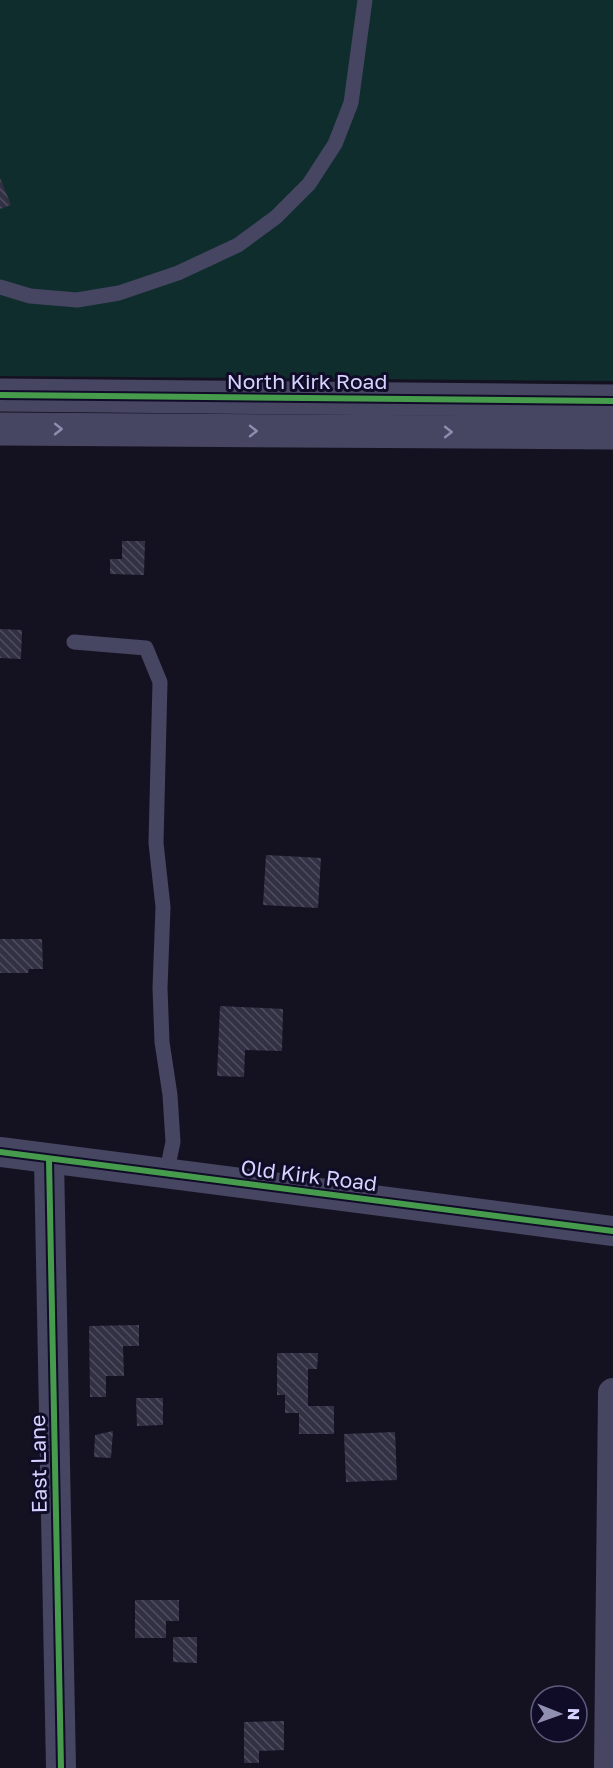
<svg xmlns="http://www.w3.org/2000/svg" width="613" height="1768" font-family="'Golos Text',sans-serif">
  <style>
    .pitch { fill: #102d2d }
    .building { fill: url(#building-back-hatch) }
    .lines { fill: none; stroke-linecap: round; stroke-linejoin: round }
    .service { stroke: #464662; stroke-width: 15 }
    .minor { stroke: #464662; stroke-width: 30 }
    .tertiary { stroke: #464662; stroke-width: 33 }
    .cycleway-casing { stroke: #100c27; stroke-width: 10 }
    .cycleway { stroke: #469c4c; stroke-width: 6 }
    .oneway { stroke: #8e8cb0 }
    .labels { text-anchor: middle; stroke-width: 6; stroke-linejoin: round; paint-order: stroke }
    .street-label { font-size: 21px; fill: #d5d2ff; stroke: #100c27 }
  </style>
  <defs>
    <pattern id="building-back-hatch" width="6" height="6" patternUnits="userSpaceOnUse" patternTransform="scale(1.5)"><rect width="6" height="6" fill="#323043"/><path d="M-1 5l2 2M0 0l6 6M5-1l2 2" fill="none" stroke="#4f4d5f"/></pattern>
  </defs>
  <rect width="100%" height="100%" fill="#141221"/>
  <polygon class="pitch" points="0,0 613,0 613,381 0,376"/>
  <g class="building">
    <polygon points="0,178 11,205 0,209"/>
    <polygon points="122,541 145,541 144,575 110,574 110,559 122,559"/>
    <polygon points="0,629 22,630 21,659 0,658"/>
    <polygon points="266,855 321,858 318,908 263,905"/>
    <polygon points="0,939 42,939 43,969 29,969 28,973 0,973"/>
    <polygon points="220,1006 283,1009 282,1051 245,1050 244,1077 217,1076"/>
    <polygon points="139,1325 139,1346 123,1346 124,1376 106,1376 106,1397 90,1397 89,1326"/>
    <polygon points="277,1353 318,1353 317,1369 308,1369 308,1406 334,1406 334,1434 299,1434 299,1413 285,1413 285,1395 277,1395"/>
    <polygon points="136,1398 163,1398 163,1425 137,1426"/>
    <polygon points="113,1431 111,1458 94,1457 95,1435"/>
    <polygon points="395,1432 397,1480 346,1482 344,1434"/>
    <polygon points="135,1600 179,1600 179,1621 166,1621 166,1638 135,1638"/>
    <polygon points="173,1637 197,1637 197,1663 173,1662"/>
    <polygon points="284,1721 284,1750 259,1751 259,1763 244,1763 244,1722"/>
  </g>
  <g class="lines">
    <g class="service">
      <polyline points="0,287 30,296 77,300 119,293 178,273 238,245 276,217 309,184 335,144 351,103 365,0"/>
      <polyline points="74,642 146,648 160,682 156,843 163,907 160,988 162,1042 170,1095 173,1142 166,1175"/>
    </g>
    <g class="minor">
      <polyline points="0,1152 613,1231"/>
      <polyline points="49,1160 61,1768"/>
      <polyline points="609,1768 613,1393"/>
    </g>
    <g class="tertiary">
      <polyline points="0,395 613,401"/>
      <polyline points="0,429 613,433"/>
    </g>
    <g class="cycleway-casing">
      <g id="cycleway">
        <polyline points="0,395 613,401"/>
        <polyline points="0,1152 613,1231"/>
        <polyline points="49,1160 61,1768"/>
      </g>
    </g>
    <use href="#cycleway" class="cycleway"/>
  </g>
  <defs><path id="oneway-chevron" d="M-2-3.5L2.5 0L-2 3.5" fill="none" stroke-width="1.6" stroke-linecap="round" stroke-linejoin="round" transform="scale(1.5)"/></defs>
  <g class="oneway">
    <use href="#oneway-chevron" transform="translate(58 429)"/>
    <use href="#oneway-chevron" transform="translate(253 431)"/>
    <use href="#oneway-chevron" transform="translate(448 432)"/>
  </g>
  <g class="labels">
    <g class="street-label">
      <text x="307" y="389">North Kirk Road</text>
      <text transform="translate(309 1176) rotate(7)" y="7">Old Kirk Road</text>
      <text transform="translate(39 1464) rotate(-91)" y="7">East Lane</text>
    </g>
  </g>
  <g transform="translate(559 1714) rotate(91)"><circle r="28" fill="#100c27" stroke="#5f5b7d" stroke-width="1.5"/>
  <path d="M0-4.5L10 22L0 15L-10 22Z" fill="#918fb1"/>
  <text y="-9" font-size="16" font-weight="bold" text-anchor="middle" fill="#d5d2ff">N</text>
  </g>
</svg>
